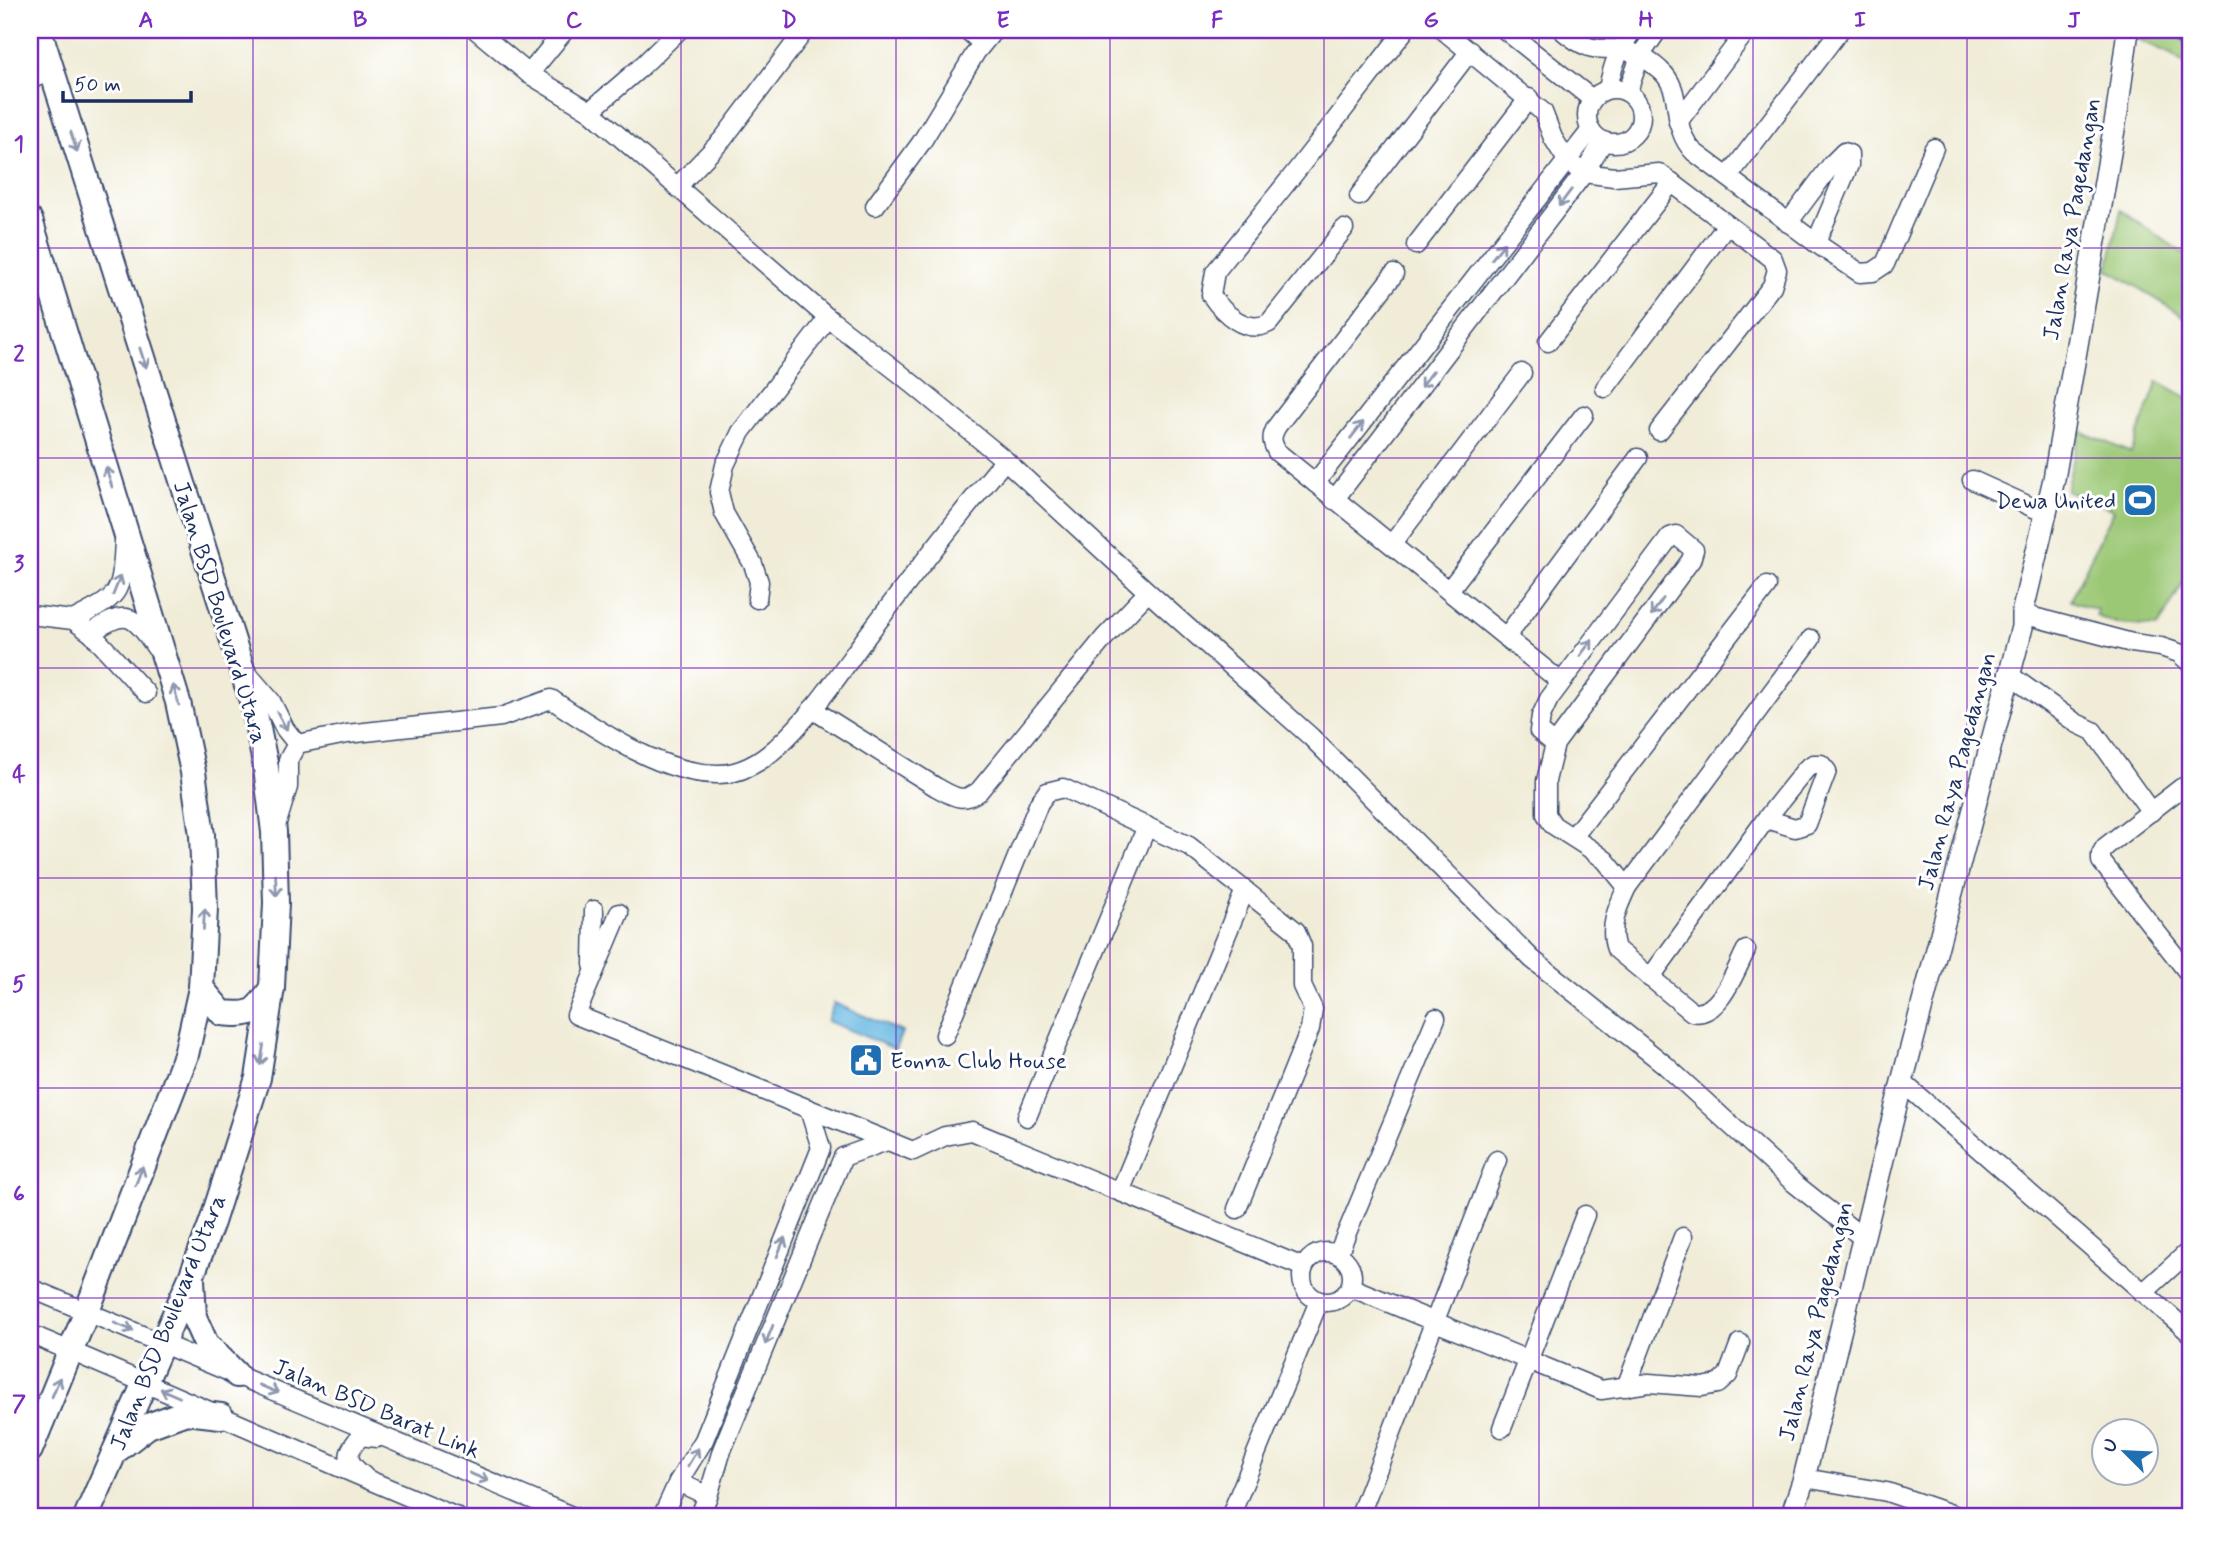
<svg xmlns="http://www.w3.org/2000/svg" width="2220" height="1547" font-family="Mynerve,sans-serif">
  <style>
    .green { fill: #9bc875; stroke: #5b7c6a; stroke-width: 2 }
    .water { fill: #66b8e2; stroke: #4074a0; stroke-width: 2 }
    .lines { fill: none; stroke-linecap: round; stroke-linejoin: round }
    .minor-casing { stroke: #3b4b70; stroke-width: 21 }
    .tertiary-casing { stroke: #3b4b70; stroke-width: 24 }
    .secondary-casing { stroke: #3b4b70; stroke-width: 28 }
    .minor { stroke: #fff; stroke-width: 18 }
    .tertiary { stroke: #fff; stroke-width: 21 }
    .secondary { stroke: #fff; stroke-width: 24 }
    .oneway { stroke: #8d97ae }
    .grid { fill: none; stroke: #7b2cbf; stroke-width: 2; stroke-opacity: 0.55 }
    .labels { text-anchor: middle; stroke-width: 6; stroke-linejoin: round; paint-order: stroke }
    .street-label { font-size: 23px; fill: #1b2f5e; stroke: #fff }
    .poi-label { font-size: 23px; fill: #1b2f5e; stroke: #fff; text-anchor: end }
    .neatline { fill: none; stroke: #7b2cbf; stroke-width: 2.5 }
    .grid-label { font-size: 23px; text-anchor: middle; font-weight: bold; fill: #7b2cbf }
  </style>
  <rect width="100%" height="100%" fill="#fff"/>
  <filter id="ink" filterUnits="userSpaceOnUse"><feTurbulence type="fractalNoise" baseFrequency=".0143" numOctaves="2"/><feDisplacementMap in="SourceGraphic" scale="14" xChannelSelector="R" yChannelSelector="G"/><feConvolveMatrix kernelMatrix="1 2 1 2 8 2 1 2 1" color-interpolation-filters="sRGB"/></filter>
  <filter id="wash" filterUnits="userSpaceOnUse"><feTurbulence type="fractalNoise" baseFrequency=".00686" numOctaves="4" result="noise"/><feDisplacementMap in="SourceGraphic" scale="28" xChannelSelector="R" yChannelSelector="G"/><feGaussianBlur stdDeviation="1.57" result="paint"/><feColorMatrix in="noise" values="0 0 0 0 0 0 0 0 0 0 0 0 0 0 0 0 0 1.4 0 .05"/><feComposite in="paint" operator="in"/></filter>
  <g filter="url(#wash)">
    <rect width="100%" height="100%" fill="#f0ecd7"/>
    <g class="green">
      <polygon points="2138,30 2165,30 2190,45 2190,68 2171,54 2137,39"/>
      <polygon points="2121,210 2183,253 2190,243 2190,320 2108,269"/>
      <polygon points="2158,381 2190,399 2190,571 2158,627 2119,624 2096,616 2098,610 2070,601 2114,510 2066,490 2080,431 2131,453"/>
    </g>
    <polygon class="water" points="834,1003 902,1032 895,1049 827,1021"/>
  </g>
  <g filter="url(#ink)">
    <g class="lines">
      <g class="minor-casing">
        <g id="minor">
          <polyline points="476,30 529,74 590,111 828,318 898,372 1005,460 1148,592 1311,737 1532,959 1664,1064 1794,1183 1863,1238"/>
          <polyline points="967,30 982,43"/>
          <polyline points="1443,30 1543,112 1553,138 1568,162 1584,173 1614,177 1659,173 1773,259 1777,270 1772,286 1659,431"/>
          <polyline points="1505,30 1592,99"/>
          <path d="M1562,30C1570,37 1578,43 1589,47C1598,50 1607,48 1616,49C1632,51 1648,59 1660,70C1686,92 1668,125 1694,152L1816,243L1860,273L1873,272L1885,264L1934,148"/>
          <polyline points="2175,30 2190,40"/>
          <polyline points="529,74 565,30"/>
          <circle cx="1614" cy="116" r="27"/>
          <path d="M1608,89C1613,63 1618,51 1633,30"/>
          <polyline points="1628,91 1640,56 1658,30"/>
          <polyline points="590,111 640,68 679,30"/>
          <polyline points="1678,122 1747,30"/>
          <polyline points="1728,177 1840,30"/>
          <polyline points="677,187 723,139 805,30"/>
          <polyline points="1359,196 1470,51"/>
          <polyline points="875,206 921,143 976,52 994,30"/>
          <polyline points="1788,223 1832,164 1844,152 1849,154 1849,165 1816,243"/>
          <path d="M1344,229L1269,323C1246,335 1223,313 1211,295L1215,272L1297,170L1405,30"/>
          <polyline points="1416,245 1529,98"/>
          <path d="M1394,274L1277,426C1271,436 1271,441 1277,452C1371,529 1467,605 1561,682"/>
          <polyline points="1548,342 1672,182"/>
          <polyline points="1605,388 1727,225"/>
          <polyline points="1972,480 2047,514"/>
          <polyline points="1315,483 1591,130"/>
          <polyline points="1334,500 1584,173 1603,142"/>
          <polyline points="1392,544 1522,373"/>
          <polyline points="1449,590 1584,415"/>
          <polyline points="757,599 759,582 753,564 724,513 719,492 725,465 741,432 828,318"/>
          <polyline points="2022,614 2132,643 2161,647 2179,653 2190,663"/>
          <polyline points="30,615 73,620 91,633 146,693"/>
          <path d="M73,620C122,595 121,595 124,541"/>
          <path d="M91,633C126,609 133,613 156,648"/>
          <polyline points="1506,637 1638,458"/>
          <polyline points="246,672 271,701 285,729 297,744 288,760 288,787 276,826"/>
          <polyline points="2008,674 2076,723 2093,731 2151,812"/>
          <path d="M812,709L936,787C953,796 962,804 979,791L1105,637L1148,592"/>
          <path d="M297,744L347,734L501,717L551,699C598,730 662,775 719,774C740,774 761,762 776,748C813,715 841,671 870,632C914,574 958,517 1005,460"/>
          <path d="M1555,744L1539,731L1541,716L1549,699L1670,537L1676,535L1694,550L1691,560L1555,744L1546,781V814L1553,825L1589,848L1605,860L1627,887C1618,906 1608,927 1616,949L1692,1012C1719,1019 1736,969 1746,950"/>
          <polygon points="1813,764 1821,764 1827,771 1807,824 1795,828 1766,819 1806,769"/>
          <polyline points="2190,784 2181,788 2105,847 2101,854 2101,861 2190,975"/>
          <polyline points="1573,837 1767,586"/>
          <polyline points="1627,887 1811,639"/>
          <polyline points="619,913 576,1015 913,1151 945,1136 972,1131 1303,1267"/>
          <polyline points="593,965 594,910"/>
          <polyline points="1650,978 1766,819"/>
          <polyline points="945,1035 1039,803 1047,792 1063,788 1189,846 1296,931 1302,946 1302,986 1313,1009 1310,1029 1237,1209"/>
          <polyline points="1902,1082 2190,1333"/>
          <polyline points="1027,1117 1147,826"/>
          <polyline points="1120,1192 1245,890"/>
          <circle cx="1327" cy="1277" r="25"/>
          <polyline points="1338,1254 1436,1018"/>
          <polyline points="1350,1287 1601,1390 1649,1383 1702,1387 1718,1384 1728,1375 1740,1343"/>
          <polyline points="30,1288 574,1517"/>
          <polyline points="2143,1293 2190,1250"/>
          <path d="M30,1334C173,1394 314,1458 457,1517"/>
          <polyline points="1626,1387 1683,1237"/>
          <polyline points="1502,1428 1585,1215"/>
          <path d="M364,1476C345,1461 345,1453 361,1436L377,1438"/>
          <polyline points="1804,1478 1887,1492 1960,1517"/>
          <polyline points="678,1482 708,1496"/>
          <polyline points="662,1517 678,1482 704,1440 821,1148 809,1109"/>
          <polyline points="699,1517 708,1496 722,1450 843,1157 887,1141"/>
          <polyline points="1230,1517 1319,1301"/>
          <polyline points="1359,1517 1497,1160"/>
        </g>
      </g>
      <g class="tertiary-casing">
        <g id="tertiary">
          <polyline points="30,78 51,70"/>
          <polyline points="1791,1517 1804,1478 1902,1082 2022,627 2022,614 2054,479 2117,112 2128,30"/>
        </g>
      </g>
      <g class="secondary-casing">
        <g id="secondary">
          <polyline points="39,30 253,704 266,768 274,832 276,903 272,987 258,1078 212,1222 192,1275 86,1517"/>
          <polyline points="30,220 178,702 193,772 202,835 205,908 201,988 186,1055 87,1311 30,1450"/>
          <path d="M201,988L222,1013C253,1016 255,1013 272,988"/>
          <polyline points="192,1280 194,1317 206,1344 237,1375"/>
          <polyline points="117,1450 148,1426 186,1412 221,1416"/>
        </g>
      </g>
      <use href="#minor" class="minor"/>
      <use href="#tertiary" class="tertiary"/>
      <use href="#secondary" class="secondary"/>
    </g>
    <defs><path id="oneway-shaft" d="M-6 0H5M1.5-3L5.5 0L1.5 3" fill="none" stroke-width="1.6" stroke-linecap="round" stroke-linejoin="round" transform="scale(1.75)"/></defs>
    <g class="oneway">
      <use href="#oneway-shaft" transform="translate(74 142) rotate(72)"/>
      <use href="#oneway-shaft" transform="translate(1565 198) rotate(127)"/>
      <use href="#oneway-shaft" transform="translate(1498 251) rotate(-52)"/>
      <use href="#oneway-shaft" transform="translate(143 358) rotate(72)"/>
      <use href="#oneway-shaft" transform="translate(1427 379) rotate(128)"/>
      <use href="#oneway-shaft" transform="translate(1357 430) rotate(-52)"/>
      <use href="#oneway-shaft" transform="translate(109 477) rotate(-107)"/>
      <use href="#oneway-shaft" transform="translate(117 585) rotate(-68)"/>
      <use href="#oneway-shaft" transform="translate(1657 607) rotate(126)"/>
      <use href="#oneway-shaft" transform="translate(1586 648) rotate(-53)"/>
      <use href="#oneway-shaft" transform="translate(176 695) rotate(-106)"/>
      <use href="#oneway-shaft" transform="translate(282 721) rotate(62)"/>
      <use href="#oneway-shaft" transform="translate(276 886) rotate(88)"/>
      <use href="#oneway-shaft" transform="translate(204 919) rotate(-87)"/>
      <use href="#oneway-shaft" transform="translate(262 1055) rotate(99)"/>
      <use href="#oneway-shaft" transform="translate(139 1176) rotate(-69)"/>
      <use href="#oneway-shaft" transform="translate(781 1247) rotate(-68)"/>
      <use href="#oneway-shaft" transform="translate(124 1327) rotate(22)"/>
      <use href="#oneway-shaft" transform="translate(769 1335) rotate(112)"/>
      <use href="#oneway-shaft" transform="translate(56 1387) rotate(-68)"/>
      <use href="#oneway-shaft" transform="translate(269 1389) rotate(23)"/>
      <use href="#oneway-shaft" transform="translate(170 1393) rotate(-156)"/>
      <use href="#oneway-shaft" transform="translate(693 1457) rotate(-59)"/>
      <use href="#oneway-shaft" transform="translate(479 1477) rotate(23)"/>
    </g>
  </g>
  <path class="grid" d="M253,30V1517M467,30V1517M681,30V1517M896,30V1517M1110,30V1517M1324,30V1517M1539,30V1517M1753,30V1517M1967,30V1517M30,248H2190M30,458H2190M30,668H2190M30,878H2190M30,1088H2190M30,1298H2190"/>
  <defs>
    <g id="stadium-square" transform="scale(1.75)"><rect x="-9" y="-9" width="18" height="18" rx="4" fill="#1f6fb2" stroke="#fff"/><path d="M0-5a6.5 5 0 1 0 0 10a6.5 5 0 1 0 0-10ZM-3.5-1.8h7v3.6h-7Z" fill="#fff"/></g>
    <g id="civic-square" transform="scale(1.75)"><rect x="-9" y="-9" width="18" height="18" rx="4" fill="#1f6fb2" stroke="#fff"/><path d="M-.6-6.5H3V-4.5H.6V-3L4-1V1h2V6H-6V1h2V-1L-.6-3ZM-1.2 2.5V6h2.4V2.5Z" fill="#fff"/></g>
  </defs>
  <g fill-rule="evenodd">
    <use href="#stadium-square" x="2140" y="500"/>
    <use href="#civic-square" x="866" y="1060"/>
  </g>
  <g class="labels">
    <g class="street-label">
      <text transform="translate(2071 219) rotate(-80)" y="8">Jalan Raya Pagedangan</text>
      <text transform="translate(221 612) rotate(73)" y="8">Jalan BSD Boulevard Utara</text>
      <text transform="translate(1956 771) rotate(-75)" y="8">Jalan Raya Pagedangan</text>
      <text transform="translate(1815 1321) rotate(-76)" y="8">Jalan Raya Pagedangan</text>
      <text transform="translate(167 1322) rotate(-68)" y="8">Jalan BSD Boulevard Utara</text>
      <text transform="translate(377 1408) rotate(23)" y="8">Jalan BSD Barat Link</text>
    </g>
    <g class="poi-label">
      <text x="2116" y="508">Dewa United</text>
      <text x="890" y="1068" text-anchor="start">Eonna Club House</text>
    </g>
  </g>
  <rect width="2220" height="1547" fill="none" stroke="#fff" stroke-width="77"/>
  <g transform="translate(2125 1452) rotate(294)"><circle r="33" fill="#ffffff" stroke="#a4acbf" stroke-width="2"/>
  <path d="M0-5L12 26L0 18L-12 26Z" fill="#1f6fb2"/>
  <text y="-10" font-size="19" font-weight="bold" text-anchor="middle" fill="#1b2f5e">U</text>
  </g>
  <path d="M63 91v10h128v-10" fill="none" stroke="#1b2f5e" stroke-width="3.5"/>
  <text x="74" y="91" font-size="21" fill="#1b2f5e" stroke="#ffffff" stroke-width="5" paint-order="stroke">50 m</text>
  <rect x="38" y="38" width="2144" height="1470" class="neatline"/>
  <g class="grid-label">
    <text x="146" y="27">A</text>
    <text x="360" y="27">B</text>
    <text x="574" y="27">C</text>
    <text x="789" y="27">D</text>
    <text x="1003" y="27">E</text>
    <text x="1217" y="27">F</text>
    <text x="1431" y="27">G</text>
    <text x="1646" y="27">H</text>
    <text x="1860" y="27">I</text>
    <text x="2074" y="27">J</text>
    <text x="19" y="151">1</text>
    <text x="19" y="361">2</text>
    <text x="19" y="571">3</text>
    <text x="19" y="781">4</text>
    <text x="19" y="991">5</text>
    <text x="19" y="1201">6</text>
    <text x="19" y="1411">7</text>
  </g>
</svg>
